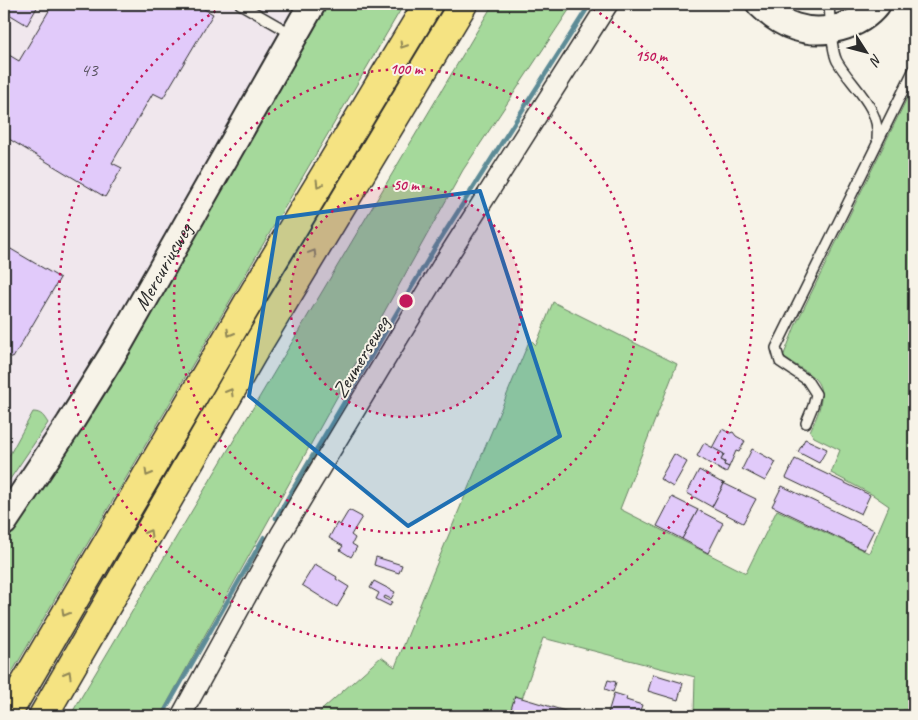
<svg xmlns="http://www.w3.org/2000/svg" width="918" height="720" font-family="Caveat,sans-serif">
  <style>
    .built { fill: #f0e7ed }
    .green { fill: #a5d99b; stroke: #688263 }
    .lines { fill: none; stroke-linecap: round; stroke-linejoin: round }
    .stream { stroke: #5d8b96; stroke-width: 4.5 }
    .building { fill: #e1cafa; stroke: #2b2b2b }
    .lane-casing { stroke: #2b2b2b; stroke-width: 12 }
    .street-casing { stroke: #2b2b2b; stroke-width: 22 }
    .secondary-casing { stroke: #2b2b2b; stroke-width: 30 }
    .highway-casing { stroke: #2b2b2b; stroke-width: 31 }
    .lane { stroke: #f7f3e8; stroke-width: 9 }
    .street { stroke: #f7f3e8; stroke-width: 19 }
    .secondary { stroke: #f7f3e8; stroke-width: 26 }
    .highway { stroke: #f5e382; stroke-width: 28 }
    .oneway { stroke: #908756 }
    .marked { fill: #1f6fb2; fill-opacity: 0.2; stroke: #1f6fb2; stroke-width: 4; stroke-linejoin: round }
    .ring { fill: none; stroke: #c2185b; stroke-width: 2.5; stroke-dasharray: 2.5 5 }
    .labels { text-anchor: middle; stroke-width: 4; stroke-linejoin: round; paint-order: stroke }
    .number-label { font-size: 19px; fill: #58535f }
    .street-label { font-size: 21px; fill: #2b2b2b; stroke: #f7f3e8 }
    .centre { fill: #c2185b; stroke: #f7f3e8; stroke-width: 2.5 }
    .ring-label { font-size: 15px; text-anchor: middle; font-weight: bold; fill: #c2185b; stroke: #f7f3e8; stroke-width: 4; stroke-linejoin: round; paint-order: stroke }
  </style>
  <rect width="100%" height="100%" fill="#f7f3e8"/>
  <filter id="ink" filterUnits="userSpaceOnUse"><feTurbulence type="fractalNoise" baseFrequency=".02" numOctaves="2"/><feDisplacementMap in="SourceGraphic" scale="10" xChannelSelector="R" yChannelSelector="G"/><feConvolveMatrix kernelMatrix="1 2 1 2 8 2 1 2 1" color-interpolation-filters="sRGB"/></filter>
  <g filter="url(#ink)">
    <polygon class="built" points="4,4 397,4 4,645"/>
    <g class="green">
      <polygon points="322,4 404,4 4,686 4,535 76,425"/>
      <polygon points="493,4 573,4 463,170 160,716 70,716"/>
      <path d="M914,84V710H903V716H694L695,677L543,638L516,716H315L381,657L395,667L430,580L530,339L536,345L553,302L677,364L620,509L746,573L777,510L869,553L889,506L873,495L831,473L840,450L814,437L810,431C818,415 829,391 813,377C804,369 793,364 783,357L796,324Z"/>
      <path d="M33,412C42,412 44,417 48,423L4,488V465Z"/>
    </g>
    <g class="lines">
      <g class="stream">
        <polyline points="276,518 436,246 590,4"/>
        <polyline points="162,716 264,537"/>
      </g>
    </g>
    <g class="building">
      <polygon points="4,4 39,4 27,25 4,11"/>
      <polygon points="53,4 195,4 213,14 163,98 153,93 112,163 122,168 105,197 4,136 4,52 19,61"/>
      <polygon points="4,245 60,278 13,358 4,353"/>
      <polygon points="722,429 730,433 733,432 736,436 745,441 739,452 736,451 729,467 724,465 725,462 721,460 724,454 712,448"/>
      <polygon points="805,439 827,449 819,463 798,452"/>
      <polygon points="704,443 724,454 721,460 725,462 724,465 729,467 726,473 697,456"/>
      <polygon points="752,449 776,462 765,481 742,469"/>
      <polygon points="674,454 687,462 673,487 660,479"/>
      <polygon points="795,459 870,495 861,514 786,478"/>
      <polygon points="699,470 724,484 712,507 687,493"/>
      <polygon points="721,482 756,499 743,523 712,507 724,484"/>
      <polygon points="782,486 874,530 864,550 772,506"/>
      <polygon points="672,497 698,510 682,539 657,526"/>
      <polygon points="349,510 362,517 351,535 355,538 352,544 357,547 351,557 340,550 343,546 329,538 337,523 340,525"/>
      <polygon points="698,510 723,523 708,553 682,539"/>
      <polygon points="376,557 402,565 399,573 374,565"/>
      <polygon points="315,564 337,577 336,579 349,587 337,607 302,585"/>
      <polygon points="374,581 395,592 391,599 385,596 384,598 392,602 390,606 376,599 379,593 370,588"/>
      <polygon points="653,674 683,683 678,700 648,691"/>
      <polygon points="608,680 616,682 613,692 605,689"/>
      <polygon points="614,693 627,697 626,700 642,705 638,716 607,716"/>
      <polygon points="515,696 575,714 574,716 509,716"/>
    </g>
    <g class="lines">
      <g class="lane-casing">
        <g id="lane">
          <polyline points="240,4 292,34"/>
          <path d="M829,4C830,18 831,50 837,61C851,86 881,107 877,139"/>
          <polyline points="806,423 813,406 816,394 807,380 780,362 776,348 914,69"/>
        </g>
      </g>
      <g class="street-casing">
        <polyline id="street" points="181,716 280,535 443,264 608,4"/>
      </g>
      <g class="secondary-casing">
        <g id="secondary">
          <path d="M760,4C770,14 782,23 795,27C823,36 859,27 877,4"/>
          <path id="s1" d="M4,522L70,423L119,344L312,4"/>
        </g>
      </g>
      <g class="highway-casing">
        <g id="highway">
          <polyline points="6,716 255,291 428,4"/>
          <polyline points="43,716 252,354 463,4"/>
        </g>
      </g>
      <use href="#lane" class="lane"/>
      <use href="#street" class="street"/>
      <use href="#secondary" class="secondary"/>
      <use href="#highway" class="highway"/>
    </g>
    <defs><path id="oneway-chevron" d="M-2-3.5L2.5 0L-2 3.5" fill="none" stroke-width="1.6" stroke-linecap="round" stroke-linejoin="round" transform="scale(1.25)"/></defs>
    <g class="oneway">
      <use href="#oneway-chevron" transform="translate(403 45) rotate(122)"/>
      <use href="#oneway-chevron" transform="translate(319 184) rotate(121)"/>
      <use href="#oneway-chevron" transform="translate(313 253) rotate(-59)"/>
      <use href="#oneway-chevron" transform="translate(230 333) rotate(120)"/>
      <use href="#oneway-chevron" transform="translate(230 392) rotate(-60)"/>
      <use href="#oneway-chevron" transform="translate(148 473) rotate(120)"/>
      <use href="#oneway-chevron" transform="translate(149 533) rotate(-60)"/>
      <use href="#oneway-chevron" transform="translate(65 613) rotate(120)"/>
      <use href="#oneway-chevron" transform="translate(68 674) rotate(-60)"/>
    </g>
  </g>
  <path class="marked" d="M480,191L560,436L408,526L249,396L278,218Z"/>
  <circle cx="406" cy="301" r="116" fill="#c2185b" fill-opacity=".12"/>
  <g class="ring">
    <circle cx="406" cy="301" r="116"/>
    <circle cx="406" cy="301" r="232"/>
    <path d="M587 5A347 347 0 1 1 225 5"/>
  </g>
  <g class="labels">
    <g class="number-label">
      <text x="89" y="76">43</text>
    </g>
    <g class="street-label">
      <text dy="7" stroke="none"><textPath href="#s1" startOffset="301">Mercuriusweg</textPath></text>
      <text transform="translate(361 357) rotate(-59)" y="7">Zeumerseweg</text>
    </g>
  </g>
  <circle cx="406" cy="301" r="8" class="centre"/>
  <g class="ring-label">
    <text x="651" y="61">150 m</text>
    <text x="406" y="74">100 m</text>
    <text x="406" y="190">50 m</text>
  </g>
  <rect width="918" height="720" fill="none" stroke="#f7f3e8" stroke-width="20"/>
  <rect x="10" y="10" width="898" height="700" fill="none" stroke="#2b2b2b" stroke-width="2" filter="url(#ink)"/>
  <g transform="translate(866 52) rotate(126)" stroke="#f7f3e8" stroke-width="4" paint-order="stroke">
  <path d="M0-4L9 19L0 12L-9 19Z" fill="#2b2b2b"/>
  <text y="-8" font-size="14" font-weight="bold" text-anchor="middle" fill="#2b2b2b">N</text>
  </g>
</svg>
